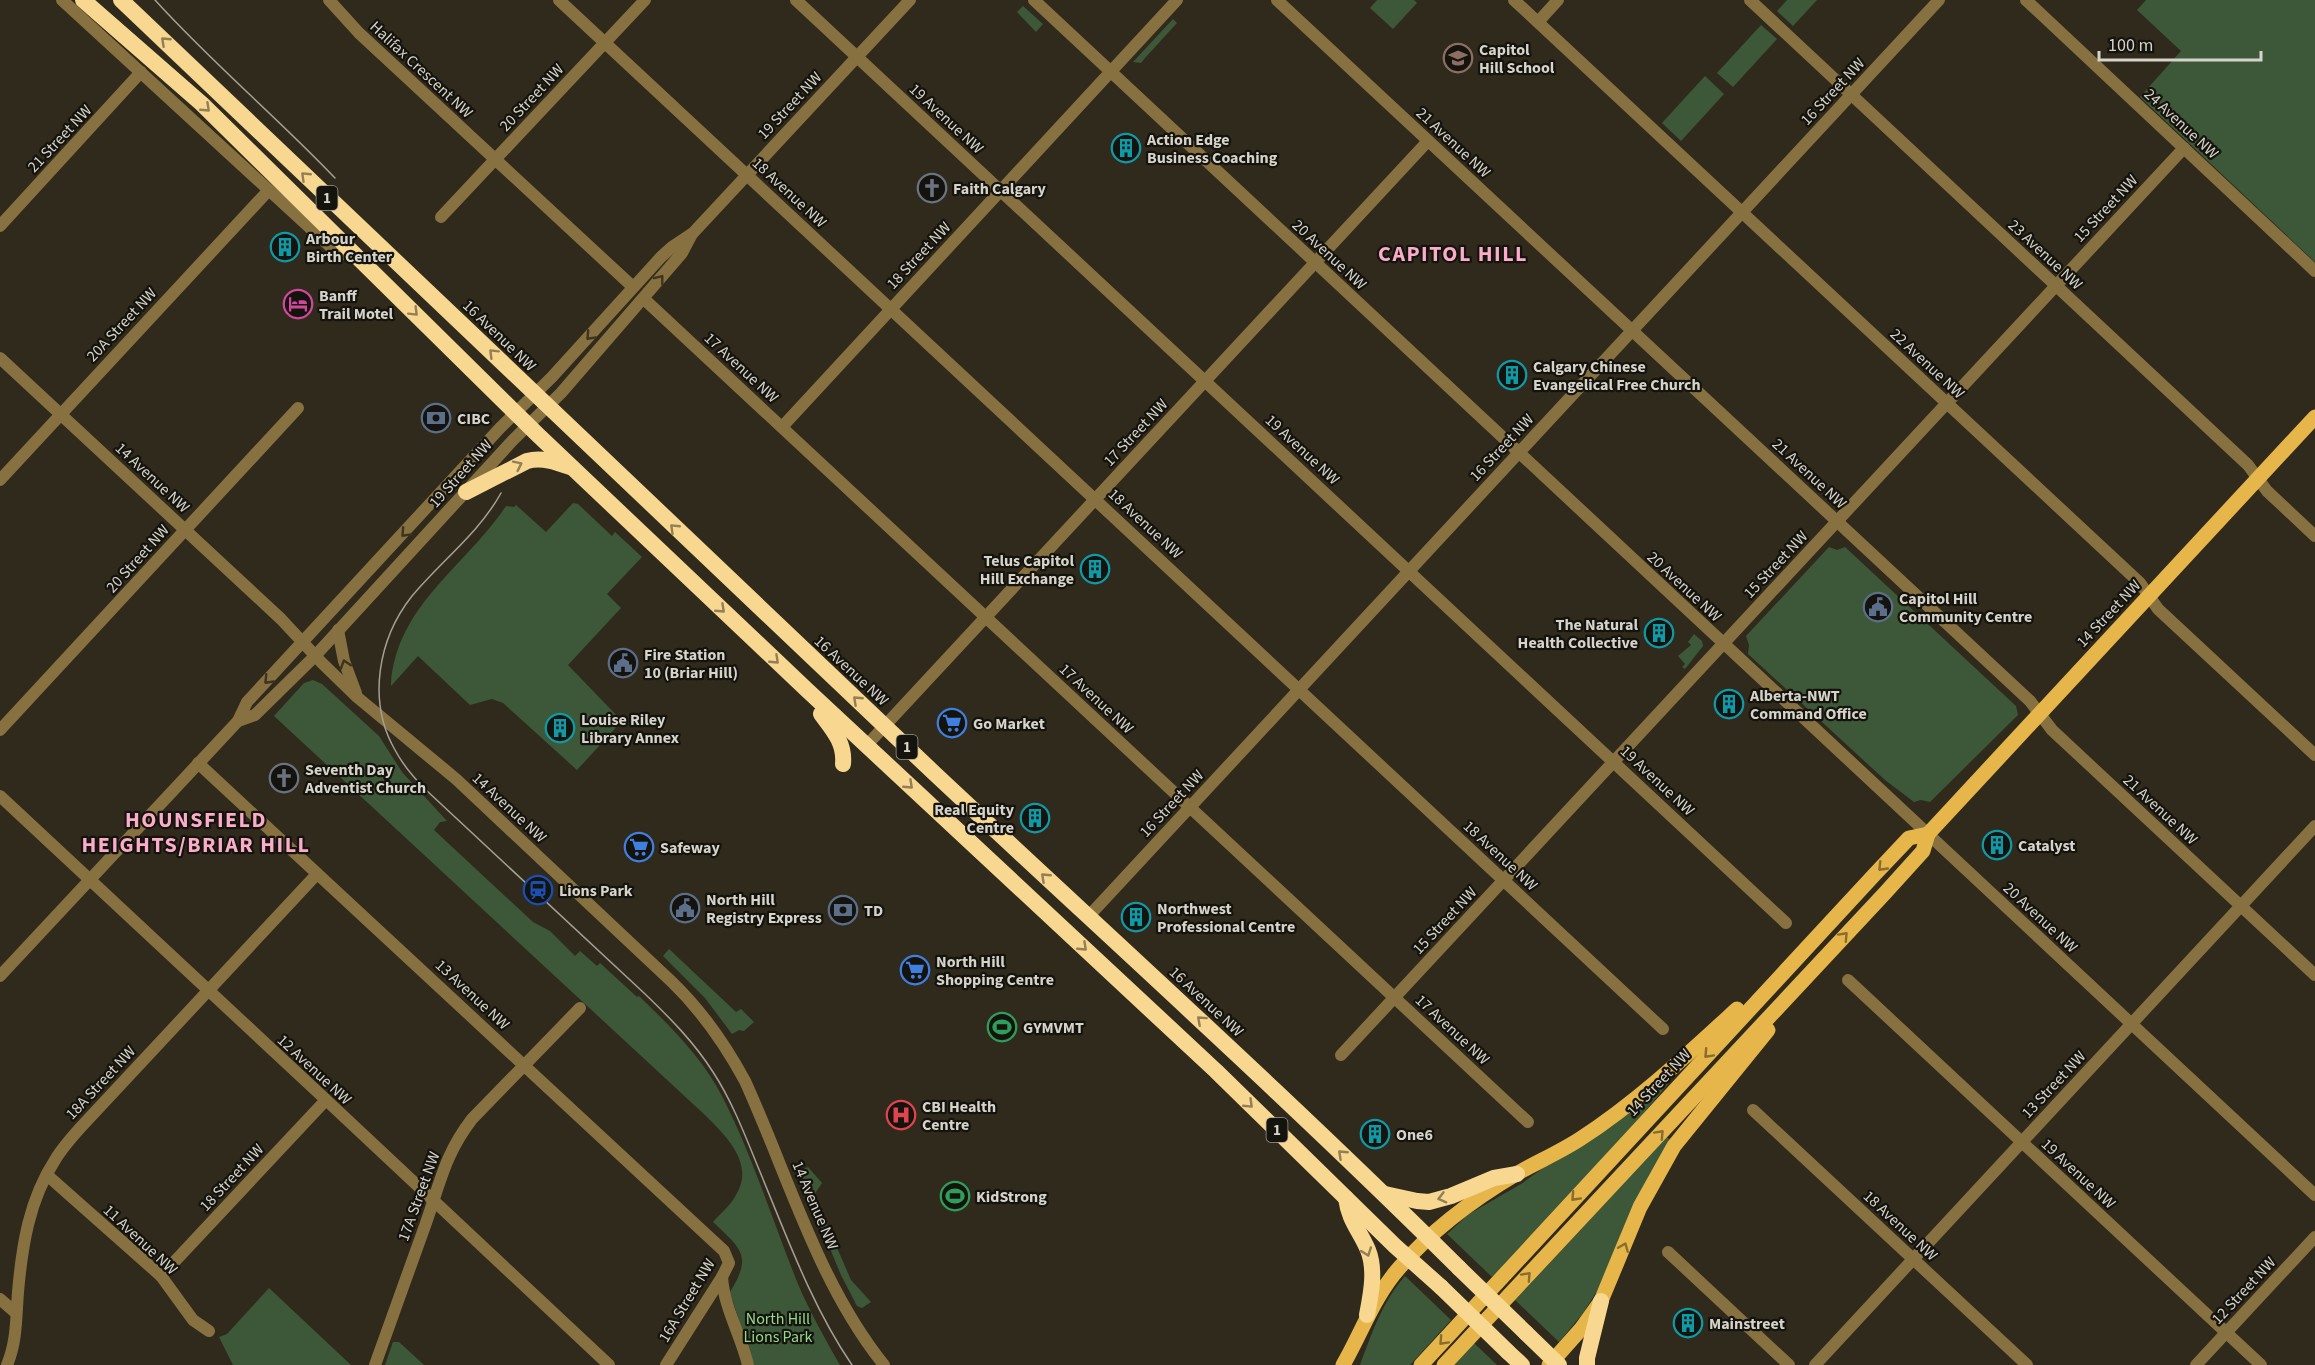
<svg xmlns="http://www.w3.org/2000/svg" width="2315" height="1365" font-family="'Source Sans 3',sans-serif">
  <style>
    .green { fill: #3c5838 }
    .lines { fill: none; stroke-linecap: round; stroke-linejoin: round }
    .minor { stroke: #887141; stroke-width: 12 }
    .major { stroke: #e6b64b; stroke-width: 15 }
    .highway { stroke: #f8d791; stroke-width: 16 }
    .tram { stroke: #a4a096; stroke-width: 1.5 }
    .highway-bridge { stroke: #f8d791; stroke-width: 16 }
    .oneway { stroke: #927f56 }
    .oneway2 { stroke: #3d341f }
    .oneway3 { stroke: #886d2f }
    .labels { text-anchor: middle; stroke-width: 4.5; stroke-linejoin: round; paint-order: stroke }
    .shield { fill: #15130d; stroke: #9c9991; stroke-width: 1.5 }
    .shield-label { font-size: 15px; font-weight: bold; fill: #d6d3ca }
    .poi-label { font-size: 16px; font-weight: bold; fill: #d6d3ca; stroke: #15130d; text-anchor: start }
    .street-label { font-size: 16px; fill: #d6d3ca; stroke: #15130d }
    .park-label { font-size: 16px; fill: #95da8a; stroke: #15130d }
    .district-label { font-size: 22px; font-weight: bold; letter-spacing: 1.5px; fill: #fbacc9; stroke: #15130d }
  </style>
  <rect width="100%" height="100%" fill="#302a1c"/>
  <g class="green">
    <polygon points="1377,0 1414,0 1417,3 1393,29 1370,8"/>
    <polygon points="1787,0 1817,0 1793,26 1777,11"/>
    <polygon points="2146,0 2315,0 2315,262 2140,97 2181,51 2137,10"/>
    <polygon points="1023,6 1043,24 1036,32 1017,12"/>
    <polygon points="1173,19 1177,23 1145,58 1141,63 1133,62"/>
    <polygon points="1761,25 1777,39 1733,87 1717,73"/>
    <polygon points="1705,76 1724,94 1681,141 1662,123"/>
    <path d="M573,503L578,504L612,536L615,532L642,557L607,594L621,608L568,665L622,721L577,770L503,703L492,699L470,705L418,656L391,686V683C397,605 466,566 506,506L514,507L516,505L546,532Z"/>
    <polygon points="1829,547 1837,550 1845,547 2016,706 2018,715 1930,802 1921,800 1914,802 1885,780 1748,654 1749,645 1746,636"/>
    <polygon points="1694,634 1702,641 1703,646 1685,669 1682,667 1685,664 1678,656 1691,645 1688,642"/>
    <path d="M313,680L322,684L379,736L402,772L447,821L440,822L434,830L533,922L550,931L575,956L580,951L597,966L600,963L637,997L639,996C670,1026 703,1058 723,1098C753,1157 773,1222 798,1284C810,1312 825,1339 840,1365H753L730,1292C753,1255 741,1249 713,1222C721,1213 732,1204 737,1193C754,1163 726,1136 706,1116L274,716L304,683Z"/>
    <polygon points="669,949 736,1012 741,1009 754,1022 744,1031 739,1030 732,1034 705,998 663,956"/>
    <polygon points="1666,1079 1669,1083 1642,1115 1492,1277 1447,1234 1469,1214 1521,1184"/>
    <polygon points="1667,1137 1671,1140 1640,1193 1597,1291 1583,1313 1559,1342 1515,1300"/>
    <polygon points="808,1167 822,1183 814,1195 851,1280 871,1302 862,1308 857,1306 841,1275 799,1174 799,1171"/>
    <path d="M1405,1276L1451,1320L1410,1365H1360C1372,1333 1382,1302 1405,1276Z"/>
    <polygon points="269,1288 351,1365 233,1365 219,1337 227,1334"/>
    <polygon points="393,1342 399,1342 424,1365 385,1365"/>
    <polygon points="1474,1343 1497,1365 1454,1365"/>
  </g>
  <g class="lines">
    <g class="minor">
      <polyline points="62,0 333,249 339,253 357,256"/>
      <polyline points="329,0 359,33 633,287"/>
      <polyline points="559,0 1663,1029"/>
      <polyline points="796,0 1786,923"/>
      <polyline points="1034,0 2315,1195"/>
      <polyline points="1277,0 2030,701 2052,730 2315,975"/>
      <polyline points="1514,0 2140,583 2158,609 2315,755"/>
      <polyline points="1750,0 2248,465 2267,491 2315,536"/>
      <polyline points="2026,0 2315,271"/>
      <polyline points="1538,22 1558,0"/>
      <polyline points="441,217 645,0"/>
      <polyline points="0,226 141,72"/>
      <polyline points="644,299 1528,1122"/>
      <path d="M0,358L281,619L322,663L357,697L456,779L672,982C702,1011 725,1044 745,1081C788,1175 818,1283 884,1365"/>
      <polyline points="782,427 1177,0"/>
      <polyline points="0,480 268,191"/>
      <polyline points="338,630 344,661 356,693"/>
      <polyline points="238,721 255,715 315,656 513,440 561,393 682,253 692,234"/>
      <polyline points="0,730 298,408"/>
      <polyline points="866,746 1428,141"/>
      <polyline points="198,763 724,1251 729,1263 722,1277 666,1365"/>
      <path d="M0,796C203,986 407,1174 609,1365"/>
      <polyline points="1088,917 1939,0"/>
      <polyline points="0,976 238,721 247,702 500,428 552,377 661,257 672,247 693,233 910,0"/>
      <polyline points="1848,980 2261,1365"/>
      <polyline points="1341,1055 2184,148"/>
      <polyline points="1753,1110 2027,1365"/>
      <polyline points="47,1175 161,1276 193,1320 209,1331"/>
      <polyline points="1668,1252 1789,1365"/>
      <polyline points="161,1276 325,1101"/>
      <path d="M722,1277C724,1308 741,1335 748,1365"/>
      <polyline points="0,1299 16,1313"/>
      <path d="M7,1365C17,1341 16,1318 18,1292C22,1246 29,1200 55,1160C62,1148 72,1137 81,1127L317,874"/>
      <path d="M375,1365C392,1318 409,1270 426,1223C440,1183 445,1154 472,1119L580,1008"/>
      <polyline points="1815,1365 2315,826"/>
      <polyline points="2196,1365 2315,1237"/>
    </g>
    <g class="major">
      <path d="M1343,1365C1362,1332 1374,1296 1400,1267C1433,1229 1472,1200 1516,1174C1537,1162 1560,1152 1580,1139C1637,1102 1687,1055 1737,1009"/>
      <polyline points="1421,1365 1875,874 1909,838 1928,834"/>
      <polyline points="1444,1365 1885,893 1923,851 1928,834 2315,417"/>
      <polyline points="1549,1365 1581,1329 1601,1301 1640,1207 1674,1146 1768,1030"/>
    </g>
    <g class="highway">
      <polyline points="83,0 202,104 538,435 807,690 1216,1071 1395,1246 1441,1287"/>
      <path d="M121,0C392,257 662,516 933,772C1109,937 1288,1098 1459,1268"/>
      <path d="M466,492L527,461C542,457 556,462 570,467"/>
      <path d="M821,714C833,730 845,743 843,764"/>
      <polyline points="1385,1194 1417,1201 1429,1202 1451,1196 1494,1178 1517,1174"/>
      <path d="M1346,1198C1349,1221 1359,1229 1368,1250C1376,1270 1371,1294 1367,1315"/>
      <polyline points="1526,1333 1559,1365"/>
      <polyline points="1508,1352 1522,1365"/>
      <polyline points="1587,1365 1587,1358 1601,1301"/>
    </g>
    <g class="tram">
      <path d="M155,0C212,63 277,117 335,178"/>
      <path d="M501,493C479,533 441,561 412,596C378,639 367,701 395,750C403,765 414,778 426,790L644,993C670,1018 694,1042 713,1072C732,1101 745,1135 758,1167C786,1234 811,1305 852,1365"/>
    </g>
    <g class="highway-bridge">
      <polyline points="1459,1268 1526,1333"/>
      <polyline points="1441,1287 1508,1352"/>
    </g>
  </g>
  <defs><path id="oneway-chevron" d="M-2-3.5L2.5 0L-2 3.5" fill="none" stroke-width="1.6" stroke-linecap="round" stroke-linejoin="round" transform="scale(1.5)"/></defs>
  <g class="oneway">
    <use href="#oneway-chevron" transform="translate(165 41) rotate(-137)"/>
    <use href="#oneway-chevron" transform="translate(206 108) rotate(43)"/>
    <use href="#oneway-chevron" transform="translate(305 176) rotate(-136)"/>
    <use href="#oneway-chevron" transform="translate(414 312) rotate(45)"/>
    <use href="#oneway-chevron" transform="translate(493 353) rotate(-135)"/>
    <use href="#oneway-chevron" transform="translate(518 465) rotate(-26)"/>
    <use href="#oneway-chevron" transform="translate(674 528) rotate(-136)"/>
    <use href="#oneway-chevron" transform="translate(721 609) rotate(43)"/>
    <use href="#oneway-chevron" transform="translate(775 660) rotate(43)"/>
    <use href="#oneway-chevron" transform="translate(857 700) rotate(-137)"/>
    <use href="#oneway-chevron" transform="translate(909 785) rotate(43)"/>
    <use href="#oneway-chevron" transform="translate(1045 877) rotate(-137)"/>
    <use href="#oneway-chevron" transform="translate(1083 947) rotate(43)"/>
    <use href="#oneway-chevron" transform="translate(1201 1020) rotate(-138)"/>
    <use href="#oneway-chevron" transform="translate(1249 1104) rotate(44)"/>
    <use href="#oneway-chevron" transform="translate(1342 1154) rotate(-137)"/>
    <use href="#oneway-chevron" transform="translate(1442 1198) rotate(165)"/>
    <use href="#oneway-chevron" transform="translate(1367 1252) rotate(70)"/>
  </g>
  <g class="oneway2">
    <use href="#oneway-chevron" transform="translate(660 279) rotate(-52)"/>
    <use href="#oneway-chevron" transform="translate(590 336) rotate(133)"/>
    <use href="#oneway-chevron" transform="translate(405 533) rotate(133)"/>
    <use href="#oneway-chevron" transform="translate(345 664) rotate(-108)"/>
    <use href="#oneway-chevron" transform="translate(268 680) rotate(134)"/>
  </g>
  <g class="oneway3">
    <use href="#oneway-chevron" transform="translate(1882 867) rotate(134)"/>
    <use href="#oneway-chevron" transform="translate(1844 936) rotate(-47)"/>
    <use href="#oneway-chevron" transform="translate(1708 1054) rotate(133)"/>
    <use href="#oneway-chevron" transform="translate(1660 1134) rotate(-47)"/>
    <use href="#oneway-chevron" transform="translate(1575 1197) rotate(133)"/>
    <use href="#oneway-chevron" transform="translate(1624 1247) rotate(-68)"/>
    <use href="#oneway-chevron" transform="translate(1527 1276) rotate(-47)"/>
    <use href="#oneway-chevron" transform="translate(1443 1341) rotate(133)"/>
  </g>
  <defs>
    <g id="school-ring" transform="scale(1.5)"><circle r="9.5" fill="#15130d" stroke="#8d6e63" stroke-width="1.5"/><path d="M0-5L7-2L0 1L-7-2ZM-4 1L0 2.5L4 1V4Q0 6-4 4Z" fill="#8d6e63"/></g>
    <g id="building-ring" transform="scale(1.5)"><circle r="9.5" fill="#15130d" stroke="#0f9aa8" stroke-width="1.5"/><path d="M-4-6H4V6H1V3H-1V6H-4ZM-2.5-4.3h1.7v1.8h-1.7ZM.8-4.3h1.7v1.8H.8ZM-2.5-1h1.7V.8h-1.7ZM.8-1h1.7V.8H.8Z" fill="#0f9aa8"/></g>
    <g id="church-ring" transform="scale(1.5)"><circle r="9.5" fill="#15130d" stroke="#6b7280" stroke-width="1.5"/><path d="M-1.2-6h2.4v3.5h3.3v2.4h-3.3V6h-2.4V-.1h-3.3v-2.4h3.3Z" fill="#6b7280"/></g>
    <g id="hotel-ring" transform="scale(1.5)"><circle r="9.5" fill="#15130d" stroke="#d1479c" stroke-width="1.5"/><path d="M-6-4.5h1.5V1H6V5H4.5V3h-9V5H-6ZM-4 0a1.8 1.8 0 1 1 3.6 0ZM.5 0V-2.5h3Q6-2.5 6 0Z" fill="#d1479c"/></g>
    <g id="bank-ring" transform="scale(1.5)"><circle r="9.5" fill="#15130d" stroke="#5c6f8a" stroke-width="1.5"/><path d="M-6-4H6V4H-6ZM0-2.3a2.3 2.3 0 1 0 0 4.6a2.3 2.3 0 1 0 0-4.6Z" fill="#5c6f8a"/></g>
    <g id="civic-ring" transform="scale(1.5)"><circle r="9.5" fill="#15130d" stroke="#5c6f8a" stroke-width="1.5"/><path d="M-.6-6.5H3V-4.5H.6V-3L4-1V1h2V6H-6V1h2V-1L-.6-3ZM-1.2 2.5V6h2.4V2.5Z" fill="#5c6f8a"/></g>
    <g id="supermarket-ring" transform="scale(1.5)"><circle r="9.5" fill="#15130d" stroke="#3f7fe0" stroke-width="1.5"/><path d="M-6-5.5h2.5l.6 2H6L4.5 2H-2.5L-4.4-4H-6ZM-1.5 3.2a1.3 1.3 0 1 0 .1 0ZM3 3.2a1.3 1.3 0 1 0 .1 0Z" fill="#3f7fe0"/></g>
    <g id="station-ring" transform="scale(1.5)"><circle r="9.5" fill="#15130d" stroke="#1a4fb4" stroke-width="1.5"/><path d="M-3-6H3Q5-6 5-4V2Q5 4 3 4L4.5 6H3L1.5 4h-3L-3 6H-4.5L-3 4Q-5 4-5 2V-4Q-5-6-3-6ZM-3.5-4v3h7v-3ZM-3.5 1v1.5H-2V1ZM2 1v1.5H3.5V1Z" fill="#1a4fb4"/></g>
    <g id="stadium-ring" transform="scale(1.5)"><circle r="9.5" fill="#15130d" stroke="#2e9e5b" stroke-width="1.5"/><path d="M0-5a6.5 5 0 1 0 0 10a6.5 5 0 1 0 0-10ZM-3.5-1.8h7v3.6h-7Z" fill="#2e9e5b"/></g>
    <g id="hospital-ring" transform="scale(1.5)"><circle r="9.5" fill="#15130d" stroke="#e0444e" stroke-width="1.5"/><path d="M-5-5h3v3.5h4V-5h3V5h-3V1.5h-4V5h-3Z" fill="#e0444e"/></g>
  </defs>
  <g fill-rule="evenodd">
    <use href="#school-ring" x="1458" y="58"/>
    <use href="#building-ring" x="1126" y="148"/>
    <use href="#church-ring" x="932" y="188"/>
    <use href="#building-ring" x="285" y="247"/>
    <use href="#hotel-ring" x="298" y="304"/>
    <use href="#building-ring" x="1512" y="375"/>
    <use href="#bank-ring" x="436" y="418"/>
    <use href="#building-ring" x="1095" y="569"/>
    <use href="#civic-ring" x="1878" y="607"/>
    <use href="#building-ring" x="1659" y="633"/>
    <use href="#civic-ring" x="623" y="663"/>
    <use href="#building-ring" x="1729" y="704"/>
    <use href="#supermarket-ring" x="952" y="723"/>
    <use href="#building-ring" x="560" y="728"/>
    <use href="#church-ring" x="284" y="778"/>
    <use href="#building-ring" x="1035" y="818"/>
    <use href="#building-ring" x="1997" y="845"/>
    <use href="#supermarket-ring" x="639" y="847"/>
    <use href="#station-ring" x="538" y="890"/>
    <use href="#civic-ring" x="685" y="908"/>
    <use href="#bank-ring" x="843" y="910"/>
    <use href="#building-ring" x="1136" y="917"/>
    <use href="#supermarket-ring" x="915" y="970"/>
    <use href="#stadium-ring" x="1002" y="1027"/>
    <use href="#hospital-ring" x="901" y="1115"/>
    <use href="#building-ring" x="1375" y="1134"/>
    <use href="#stadium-ring" x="955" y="1196"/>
    <use href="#building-ring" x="1688" y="1323"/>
  </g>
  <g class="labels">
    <g class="shield">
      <rect x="316.5" y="186" width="21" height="24" rx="4.5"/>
      <rect x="896.5" y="735" width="21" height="24" rx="4.5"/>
      <rect x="1266.5" y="1118" width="21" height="24" rx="4.5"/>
    </g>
    <g class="shield-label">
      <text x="327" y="203">1</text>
      <text x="907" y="752">1</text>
      <text x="1277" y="1135">1</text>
    </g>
    <g class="poi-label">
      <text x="1479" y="55">Capitol<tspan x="1479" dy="18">Hill School</tspan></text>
      <text x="1147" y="145">Action Edge<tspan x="1147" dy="18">Business Coaching</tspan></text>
      <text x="953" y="194">Faith Calgary</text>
      <text x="306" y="244">Arbour<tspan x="306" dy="18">Birth Center</tspan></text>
      <text x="319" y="301">Banff<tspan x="319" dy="18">Trail Motel</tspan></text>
      <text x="1533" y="372">Calgary Chinese<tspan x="1533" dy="18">Evangelical Free Church</tspan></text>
      <text x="457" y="424">CIBC</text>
      <text x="1074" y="566" text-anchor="end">Telus Capitol<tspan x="1074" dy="18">Hill Exchange</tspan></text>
      <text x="1899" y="604">Capitol Hill<tspan x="1899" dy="18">Community Centre</tspan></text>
      <text x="1638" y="630" text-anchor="end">The Natural<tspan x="1638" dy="18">Health Collective</tspan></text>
      <text x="644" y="660">Fire Station<tspan x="644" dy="18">10 (Briar Hill)</tspan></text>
      <text x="1750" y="701">Alberta-NWT<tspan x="1750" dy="18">Command Office</tspan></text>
      <text x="581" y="725">Louise Riley<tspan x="581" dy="18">Library Annex</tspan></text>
      <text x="973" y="729">Go Market</text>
      <text x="305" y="775">Seventh Day<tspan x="305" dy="18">Adventist Church</tspan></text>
      <text x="1014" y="815" text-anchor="end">Real Equity<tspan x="1014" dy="18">Centre</tspan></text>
      <text x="2018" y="851">Catalyst</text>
      <text x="660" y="853">Safeway</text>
      <text x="559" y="896">Lions Park</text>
      <text x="706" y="905">North Hill<tspan x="706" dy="18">Registry Express</tspan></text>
      <text x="1157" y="914">Northwest<tspan x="1157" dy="18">Professional Centre</tspan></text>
      <text x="864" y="916">TD</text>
      <text x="936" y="967">North Hill<tspan x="936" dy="18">Shopping Centre</tspan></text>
      <text x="1023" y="1033">GYMVMT</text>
      <text x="922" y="1112">CBI Health<tspan x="922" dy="18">Centre</tspan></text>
      <text x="1396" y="1140">One6</text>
      <text x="976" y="1202">KidStrong</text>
      <text x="1709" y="1329">Mainstreet</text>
    </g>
    <g class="street-label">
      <text transform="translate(422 69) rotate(43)" y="6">Halifax Crescent NW</text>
      <text transform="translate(1832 91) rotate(-47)" y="6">16 Street NW</text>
      <text transform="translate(531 97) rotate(-47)" y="6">20 Street NW</text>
      <text transform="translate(789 105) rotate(-47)" y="6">19 Street NW</text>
      <text transform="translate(947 118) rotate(43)" y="6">19 Avenue NW</text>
      <text transform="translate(2182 123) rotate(43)" y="6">24 Avenue NW</text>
      <text transform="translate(59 138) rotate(-47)" y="6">21 Street NW</text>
      <text transform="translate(1454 142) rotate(43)" y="6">21 Avenue NW</text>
      <text transform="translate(790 192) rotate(43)" y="6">18 Avenue NW</text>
      <text transform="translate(2105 208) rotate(-47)" y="6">15 Street NW</text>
      <text transform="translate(1330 254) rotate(43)" y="6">20 Avenue NW</text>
      <text transform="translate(2046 254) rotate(43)" y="6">23 Avenue NW</text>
      <text transform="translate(918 255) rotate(-47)" y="6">18 Street NW</text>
      <text transform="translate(121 324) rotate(-47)" y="6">20A Street NW</text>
      <text transform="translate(500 335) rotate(44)" y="6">16 Avenue NW</text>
      <text transform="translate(1928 363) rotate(43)" y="6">22 Avenue NW</text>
      <text transform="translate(742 367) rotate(43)" y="6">17 Avenue NW</text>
      <text transform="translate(1135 432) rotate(-47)" y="6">17 Street NW</text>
      <text transform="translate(1501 447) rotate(-47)" y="6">16 Street NW</text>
      <text transform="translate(1303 449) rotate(43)" y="6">19 Avenue NW</text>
      <text transform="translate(460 473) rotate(-48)" y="6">19 Street NW</text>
      <text transform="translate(1810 473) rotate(43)" y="6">21 Avenue NW</text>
      <text transform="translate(153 477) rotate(43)" y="6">14 Avenue NW</text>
      <text transform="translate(1146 523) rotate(43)" y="6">18 Avenue NW</text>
      <text transform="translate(137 558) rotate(-48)" y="6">20 Street NW</text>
      <text transform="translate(1775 564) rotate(-47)" y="6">15 Street NW</text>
      <text transform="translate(1685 586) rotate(43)" y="6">20 Avenue NW</text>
      <text transform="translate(2108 613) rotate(-47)" y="6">14 Street NW</text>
      <text transform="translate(852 670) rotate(43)" y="6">16 Avenue NW</text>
      <text transform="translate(1097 698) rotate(43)" y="6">17 Avenue NW</text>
      <text transform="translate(1658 780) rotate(43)" y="6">19 Avenue NW</text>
      <text transform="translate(1171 803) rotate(-47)" y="6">16 Street NW</text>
      <text transform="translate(510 807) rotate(43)" y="6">14 Avenue NW</text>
      <text transform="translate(2161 809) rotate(43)" y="6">21 Avenue NW</text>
      <text transform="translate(1501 855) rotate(43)" y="6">18 Avenue NW</text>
      <text transform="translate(2041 917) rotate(43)" y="6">20 Avenue NW</text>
      <text transform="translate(1444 920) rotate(-47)" y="6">15 Street NW</text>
      <text transform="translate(473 994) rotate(43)" y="6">13 Avenue NW</text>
      <text transform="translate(1207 1001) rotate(43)" y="6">16 Avenue NW</text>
      <text transform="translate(1453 1029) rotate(43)" y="6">17 Avenue NW</text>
      <text transform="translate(315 1069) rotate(43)" y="6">12 Avenue NW</text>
      <text transform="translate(100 1082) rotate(-47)" y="6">18A Street NW</text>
      <text transform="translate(1658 1082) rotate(-47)" y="6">14 Street NW</text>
      <text transform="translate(2053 1084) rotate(-47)" y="6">13 Street NW</text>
      <text transform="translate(2079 1173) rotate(43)" y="6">19 Avenue NW</text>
      <text transform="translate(231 1177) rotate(-47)" y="6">18 Street NW</text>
      <text transform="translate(418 1196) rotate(-70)" y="6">17A Street NW</text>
      <text transform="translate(816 1205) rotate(67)" y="6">14 Avenue NW</text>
      <text transform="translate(1901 1225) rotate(43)" y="6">18 Avenue NW</text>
      <text transform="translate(141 1239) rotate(43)" y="6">11 Avenue NW</text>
      <text transform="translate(2243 1290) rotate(-47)" y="6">12 Street NW</text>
      <text transform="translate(686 1300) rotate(-59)" y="6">16A Street NW</text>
    </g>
    <g class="park-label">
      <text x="778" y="1324">North Hill<tspan x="778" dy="18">Lions Park</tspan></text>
    </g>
    <g class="district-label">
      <text x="1453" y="261">CAPITOL HILL</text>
      <text x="196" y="827">HOUNSFIELD<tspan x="196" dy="25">HEIGHTS/BRIAR HILL</tspan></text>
    </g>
  </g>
  <path d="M2099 51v9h162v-9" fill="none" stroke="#d6d3ca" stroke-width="3"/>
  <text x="2108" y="51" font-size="18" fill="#d6d3ca" stroke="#15130d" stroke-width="4.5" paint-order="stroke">100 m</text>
</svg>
